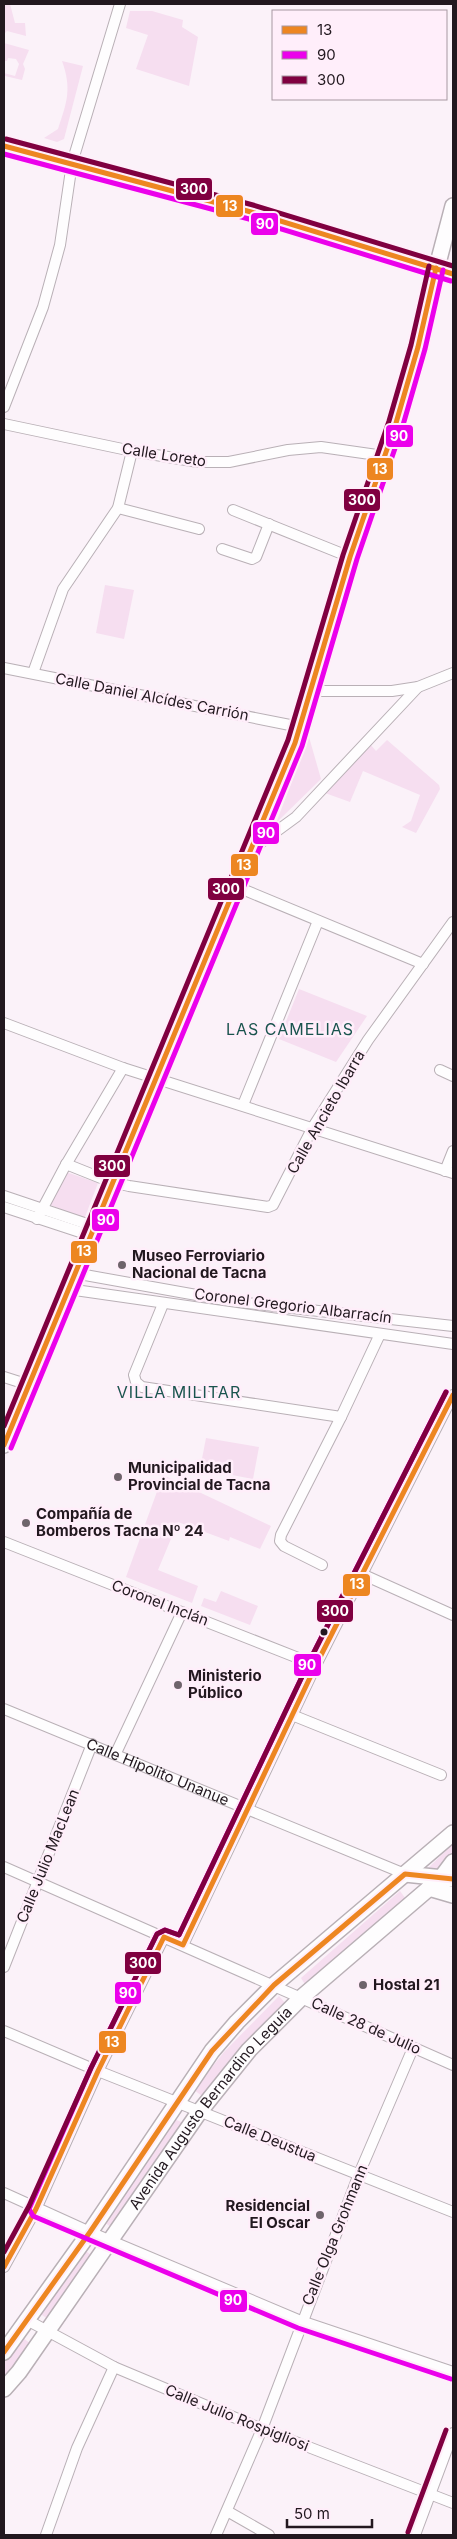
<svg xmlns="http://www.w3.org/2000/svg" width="457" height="2539" font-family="Inter,sans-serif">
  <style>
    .green { fill: #f6def0 }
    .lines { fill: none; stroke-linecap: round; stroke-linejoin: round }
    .street-casing { stroke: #b9b0b6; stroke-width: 12 }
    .secondary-casing { stroke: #b9b0b6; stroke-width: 18 }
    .street { stroke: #fefdfe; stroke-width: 10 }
    .secondary { stroke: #fefdfe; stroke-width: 15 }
    .bus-1-casing { stroke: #ffeefa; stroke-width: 9 }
    .bus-2-casing { stroke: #ffeefa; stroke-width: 9 }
    .bus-3-casing { stroke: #ffeefa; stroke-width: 9 }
    .bus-1 { stroke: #ed8621; stroke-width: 5 }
    .bus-2 { stroke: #eb01eb; stroke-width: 5 }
    .bus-3 { stroke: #800040; stroke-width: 5 }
    .poi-dot { fill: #6e646b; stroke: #ffeefa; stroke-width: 2 }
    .bus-dot { fill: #22181f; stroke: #ffeefa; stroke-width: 2 }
    .labels { text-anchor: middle; stroke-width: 5; stroke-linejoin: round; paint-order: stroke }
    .street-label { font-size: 15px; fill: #22181f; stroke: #ffeefa }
    .poi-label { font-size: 15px; font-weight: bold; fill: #22181f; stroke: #ffeefa; text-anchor: start }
    .neighbourhood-label { font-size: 16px; letter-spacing: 1px; fill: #1a544e; stroke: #ffeefa }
    .line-badge { stroke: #ffeefa; stroke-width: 2 }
    .badge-label { font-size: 14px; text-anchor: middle; font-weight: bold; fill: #fff }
  </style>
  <rect width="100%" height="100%" fill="#fbf2f9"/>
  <g class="green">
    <polygon points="4,4 10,4 15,23 25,23 26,36 7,31 4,34"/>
    <polygon points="130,11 152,11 183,20 182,27 198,37 189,86 136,69 148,35 126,28"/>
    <polygon points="4,43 29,50 23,64 25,69 22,80 5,76 4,79 4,73 15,76 19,64 16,59 8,58 7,61 4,61"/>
    <path d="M62,61L83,66L64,139L57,142L44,138L58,129C67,102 72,89 62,61Z"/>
    <polygon points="105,585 134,590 124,639 96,633"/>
    <polygon points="309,737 321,779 276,823"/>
    <polygon points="387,740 439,785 440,789 416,833 402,827 411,821 420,795 363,771 350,802 325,793 369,743 376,751"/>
    <polygon points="299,989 367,1016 336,1062 279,1039"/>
    <polygon points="66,1172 98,1183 85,1217 82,1218 48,1204"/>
    <polygon points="206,1438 259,1447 253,1479 200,1469"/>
    <polygon points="163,1475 271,1526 260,1549 230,1537 229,1541 178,1522 158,1570 198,1586 192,1603 126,1577"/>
    <polygon points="221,1591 258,1606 250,1625 201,1606 204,1598 216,1602"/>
    <polygon points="453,1844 453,1855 436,1876 425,1871"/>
    <polygon points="400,1891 408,1902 306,1986 301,1978"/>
    <polygon points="279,1996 287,2005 240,2049 202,2096 194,2090 224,2052"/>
    <polygon points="174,2119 186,2124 111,2227 104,2222"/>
    <polygon points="84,2250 93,2256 48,2319 39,2313"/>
    <polygon points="23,2338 31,2344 4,2378 4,2362"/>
  </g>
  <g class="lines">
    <g class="street-casing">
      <g id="street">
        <polyline points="4,407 43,307 60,245 72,163 120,4"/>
        <polyline points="4,424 132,451 198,462 229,462 288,450 321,447 384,456"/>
        <polyline points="118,508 199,529"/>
        <polyline points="233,510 350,557"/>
        <polyline points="222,549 252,559 256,557 269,524"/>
        <polyline points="4,668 300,727"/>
        <polyline points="33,673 63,589 118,508 132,451"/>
        <polyline points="309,691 392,691 418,687 453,673"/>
        <polyline points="251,850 296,817 418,687"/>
        <polyline points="235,886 423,964"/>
        <polyline points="4,1023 123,1068 453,1173"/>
        <polyline points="440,1070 453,1076"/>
        <polyline points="243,1105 318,921"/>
        <polyline points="66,1164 111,1182 129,1186 268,1207 273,1205 313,1127 368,1040 453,922"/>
        <polyline points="445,1171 453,1151"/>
        <polyline points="4,1196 93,1226"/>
        <polyline points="4,1207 89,1235"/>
        <polyline points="37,1219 64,1168 123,1068"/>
        <polyline points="74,1273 230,1301 453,1326"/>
        <polyline points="68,1289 453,1344"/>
        <polyline points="163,1304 134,1375 136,1382 142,1387 341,1417 380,1334"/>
        <polyline points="4,1377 29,1385"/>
        <polyline points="4,1542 316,1665"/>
        <polyline points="322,1565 284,1546 280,1541 281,1535 341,1417"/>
        <polyline points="364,1575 453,1615"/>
        <path id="s1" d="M4,1709L405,1874"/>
        <polyline points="292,1715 441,1775"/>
        <polyline points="116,1753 182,1612"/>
        <polyline points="4,1867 453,2065"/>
        <polyline points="183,1945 316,1665 453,1395"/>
        <polyline points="4,1967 92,1744"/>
        <polyline points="4,2031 98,2071 453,2212"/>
        <polyline points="4,2193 90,2232 301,2321 453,2372"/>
        <polyline points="4,2267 36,2209 98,2071 164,1937"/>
        <polyline points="27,2320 114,2367 262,2429 453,2503"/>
        <polyline points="227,2511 269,2535"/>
        <polyline points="46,2535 77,2448 114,2367"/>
        <polyline points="216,2535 262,2429 359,2174 413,2048"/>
        <polyline points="415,2535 453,2433"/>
      </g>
    </g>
    <g class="secondary-casing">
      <g id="secondary">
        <polyline points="4,146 251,212 453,274"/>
        <polyline points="4,1445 295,743 350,557 396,423 453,206"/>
        <polyline points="405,1874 453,1879"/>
        <polyline points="429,1888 453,1895"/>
        <polyline points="4,2352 90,2232 212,2051 237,2022 274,1985 453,1833"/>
        <path id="s2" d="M4,2389L19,2372L200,2111L249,2050L302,1997L441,1878L453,1862"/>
      </g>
    </g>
    <use href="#street" class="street"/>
    <use href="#secondary" class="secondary"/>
    <g class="bus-1-casing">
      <g id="bus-1">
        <polyline points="4,146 251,212 453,274"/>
        <polyline points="4,1445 295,743 350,557 396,423 418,347 436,268"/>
        <polyline points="4,2267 36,2209 98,2071 164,1937 183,1945 316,1665 453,1395"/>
        <polyline points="4,2352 90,2232 212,2051 274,1985 405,1874 453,1879"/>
      </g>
    </g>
    <g class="bus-2-casing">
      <g id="bus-2">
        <polyline points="4,154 249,219 451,281"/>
        <polyline points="446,1392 309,1662 179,1935 165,1930 157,1934 91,2068 29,2209 33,2216 298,2328 451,2379"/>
        <polyline points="11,1448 302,746 357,559 403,425 425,349 443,270"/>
      </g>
    </g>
    <g class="bus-3-casing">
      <g id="bus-3">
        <polyline points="6,139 253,205 453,266"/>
        <polyline points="4,1426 288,740 343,555 389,421 411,345 429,266"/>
        <polyline points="4,2252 29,2206 91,2068 157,1934 165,1930 179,1935 309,1662 446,1392"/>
        <polyline points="408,2532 446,2430"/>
      </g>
    </g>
    <use href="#bus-1" class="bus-1"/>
    <use href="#bus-2" class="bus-2"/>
    <use href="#bus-3" class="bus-3"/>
  </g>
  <g class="poi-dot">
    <circle cx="122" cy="1265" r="5"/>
    <circle cx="118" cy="1477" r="5"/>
    <circle cx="26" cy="1523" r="5"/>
    <circle cx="178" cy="1685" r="5"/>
    <circle cx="363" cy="1985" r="5"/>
    <circle cx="320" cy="2215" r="5"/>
  </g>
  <circle class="bus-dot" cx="324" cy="1632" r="4.5"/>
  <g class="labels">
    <g class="street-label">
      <text transform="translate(164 455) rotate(9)" y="5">Calle Loreto</text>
      <text transform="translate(152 697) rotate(11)" y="5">Calle Daniel Alcídes Carrión</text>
      <text transform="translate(326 1112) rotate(-60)" y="5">Calle Ancieto Ibarra</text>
      <text transform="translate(293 1306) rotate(7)" y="5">Coronel Gregorio Albarracín</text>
      <text transform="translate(160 1603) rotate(21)" y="5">Coronel Inclán</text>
      <text dy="5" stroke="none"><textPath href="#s1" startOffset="166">Calle Hipolito Unanue</textPath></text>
      <text transform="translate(48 1856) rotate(-68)" y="5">Calle Julio MacLean</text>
      <text transform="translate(366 2026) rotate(24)" y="5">Calle 28 de Julio</text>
      <text dy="5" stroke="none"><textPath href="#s2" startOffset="349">Avenida Augusto Bernardino Leguía</textPath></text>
      <text transform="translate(270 2139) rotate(22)" y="5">Calle Deustua</text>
      <text transform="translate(335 2235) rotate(-68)" y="5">Calle Olga Grohmann</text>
      <text transform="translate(237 2418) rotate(22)" y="5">Calle Julio Rospigliosi</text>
    </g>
    <g class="poi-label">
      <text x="132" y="1261">Museo Ferroviario<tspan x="132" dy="17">Nacional de Tacna</tspan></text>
      <text x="128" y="1473">Municipalidad<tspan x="128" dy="17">Provincial de Tacna</tspan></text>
      <text x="36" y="1519">Compañía de<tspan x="36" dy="17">Bomberos Tacna Nº 24</tspan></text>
      <text x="188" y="1681">Ministerio<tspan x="188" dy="17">Público</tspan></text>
      <text x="373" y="1990">Hostal 21</text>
      <text x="310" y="2211" text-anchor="end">Residencial<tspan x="310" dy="17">El Oscar</tspan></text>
    </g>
    <g class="neighbourhood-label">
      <text x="290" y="1035">LAS CAMELIAS</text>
      <text x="179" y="1398">VILLA MILITAR</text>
    </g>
  </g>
  <g class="line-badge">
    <rect x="175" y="177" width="38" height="24" rx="5" fill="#800040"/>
    <rect x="215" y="194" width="29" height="24" rx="5" fill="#ed8621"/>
    <rect x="250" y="212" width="29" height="24" rx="5" fill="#eb01eb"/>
    <rect x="385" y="424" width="29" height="24" rx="5" fill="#eb01eb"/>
    <rect x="366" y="457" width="28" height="24" rx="5" fill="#ed8621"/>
    <rect x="343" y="488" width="38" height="24" rx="5" fill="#800040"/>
    <rect x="252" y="821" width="28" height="24" rx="5" fill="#eb01eb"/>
    <rect x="230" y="853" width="29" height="24" rx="5" fill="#ed8621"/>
    <rect x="207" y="877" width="38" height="24" rx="5" fill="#800040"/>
    <rect x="93" y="1154" width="38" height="24" rx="5" fill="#800040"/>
    <rect x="91" y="1208" width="29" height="24" rx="5" fill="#eb01eb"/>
    <rect x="70" y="1240" width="28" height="24" rx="5" fill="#ed8621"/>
    <rect x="342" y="1573" width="29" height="24" rx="5" fill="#ed8621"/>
    <rect x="316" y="1599" width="38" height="24" rx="5" fill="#800040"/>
    <rect x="293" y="1653" width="29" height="24" rx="5" fill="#eb01eb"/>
    <rect x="124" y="1951" width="38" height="24" rx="5" fill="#800040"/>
    <rect x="114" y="1981" width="28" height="24" rx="5" fill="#eb01eb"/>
    <rect x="98" y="2030" width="29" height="24" rx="5" fill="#ed8621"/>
    <rect x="219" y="2289" width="29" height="24" rx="5" fill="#eb01eb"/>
  </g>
  <g class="badge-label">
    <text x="194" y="194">300</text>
    <text x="230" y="211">13</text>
    <text x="265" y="229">90</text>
    <text x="399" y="441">90</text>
    <text x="380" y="474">13</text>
    <text x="362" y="505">300</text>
    <text x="266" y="838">90</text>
    <text x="244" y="870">13</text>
    <text x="226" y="894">300</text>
    <text x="112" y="1171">300</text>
    <text x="106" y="1225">90</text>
    <text x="84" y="1256">13</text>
    <text x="357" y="1589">13</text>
    <text x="335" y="1616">300</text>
    <text x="307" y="1670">90</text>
    <text x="143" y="1968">300</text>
    <text x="128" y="1998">90</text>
    <text x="112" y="2047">13</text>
    <text x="233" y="2305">90</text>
  </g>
  <rect width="457" height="2539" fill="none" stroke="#22181f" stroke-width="10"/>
  <rect x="272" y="10" width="175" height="90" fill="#ffeefa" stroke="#a798a2"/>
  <rect x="282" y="26" width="25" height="8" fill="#ed8621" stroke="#a798a2"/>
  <text x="317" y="35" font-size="15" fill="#22181f">13</text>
  <rect x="282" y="51" width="25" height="8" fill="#eb01eb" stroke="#a798a2"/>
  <text x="317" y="60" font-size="15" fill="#22181f">90</text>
  <rect x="282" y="76" width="25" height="8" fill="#800040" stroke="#a798a2"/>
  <text x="317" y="85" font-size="15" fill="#22181f">300</text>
  <path d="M287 2519v8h85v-8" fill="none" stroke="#22181f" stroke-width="2.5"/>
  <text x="294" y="2519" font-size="15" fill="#22181f" stroke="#ffeefa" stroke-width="4" paint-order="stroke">50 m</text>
</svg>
